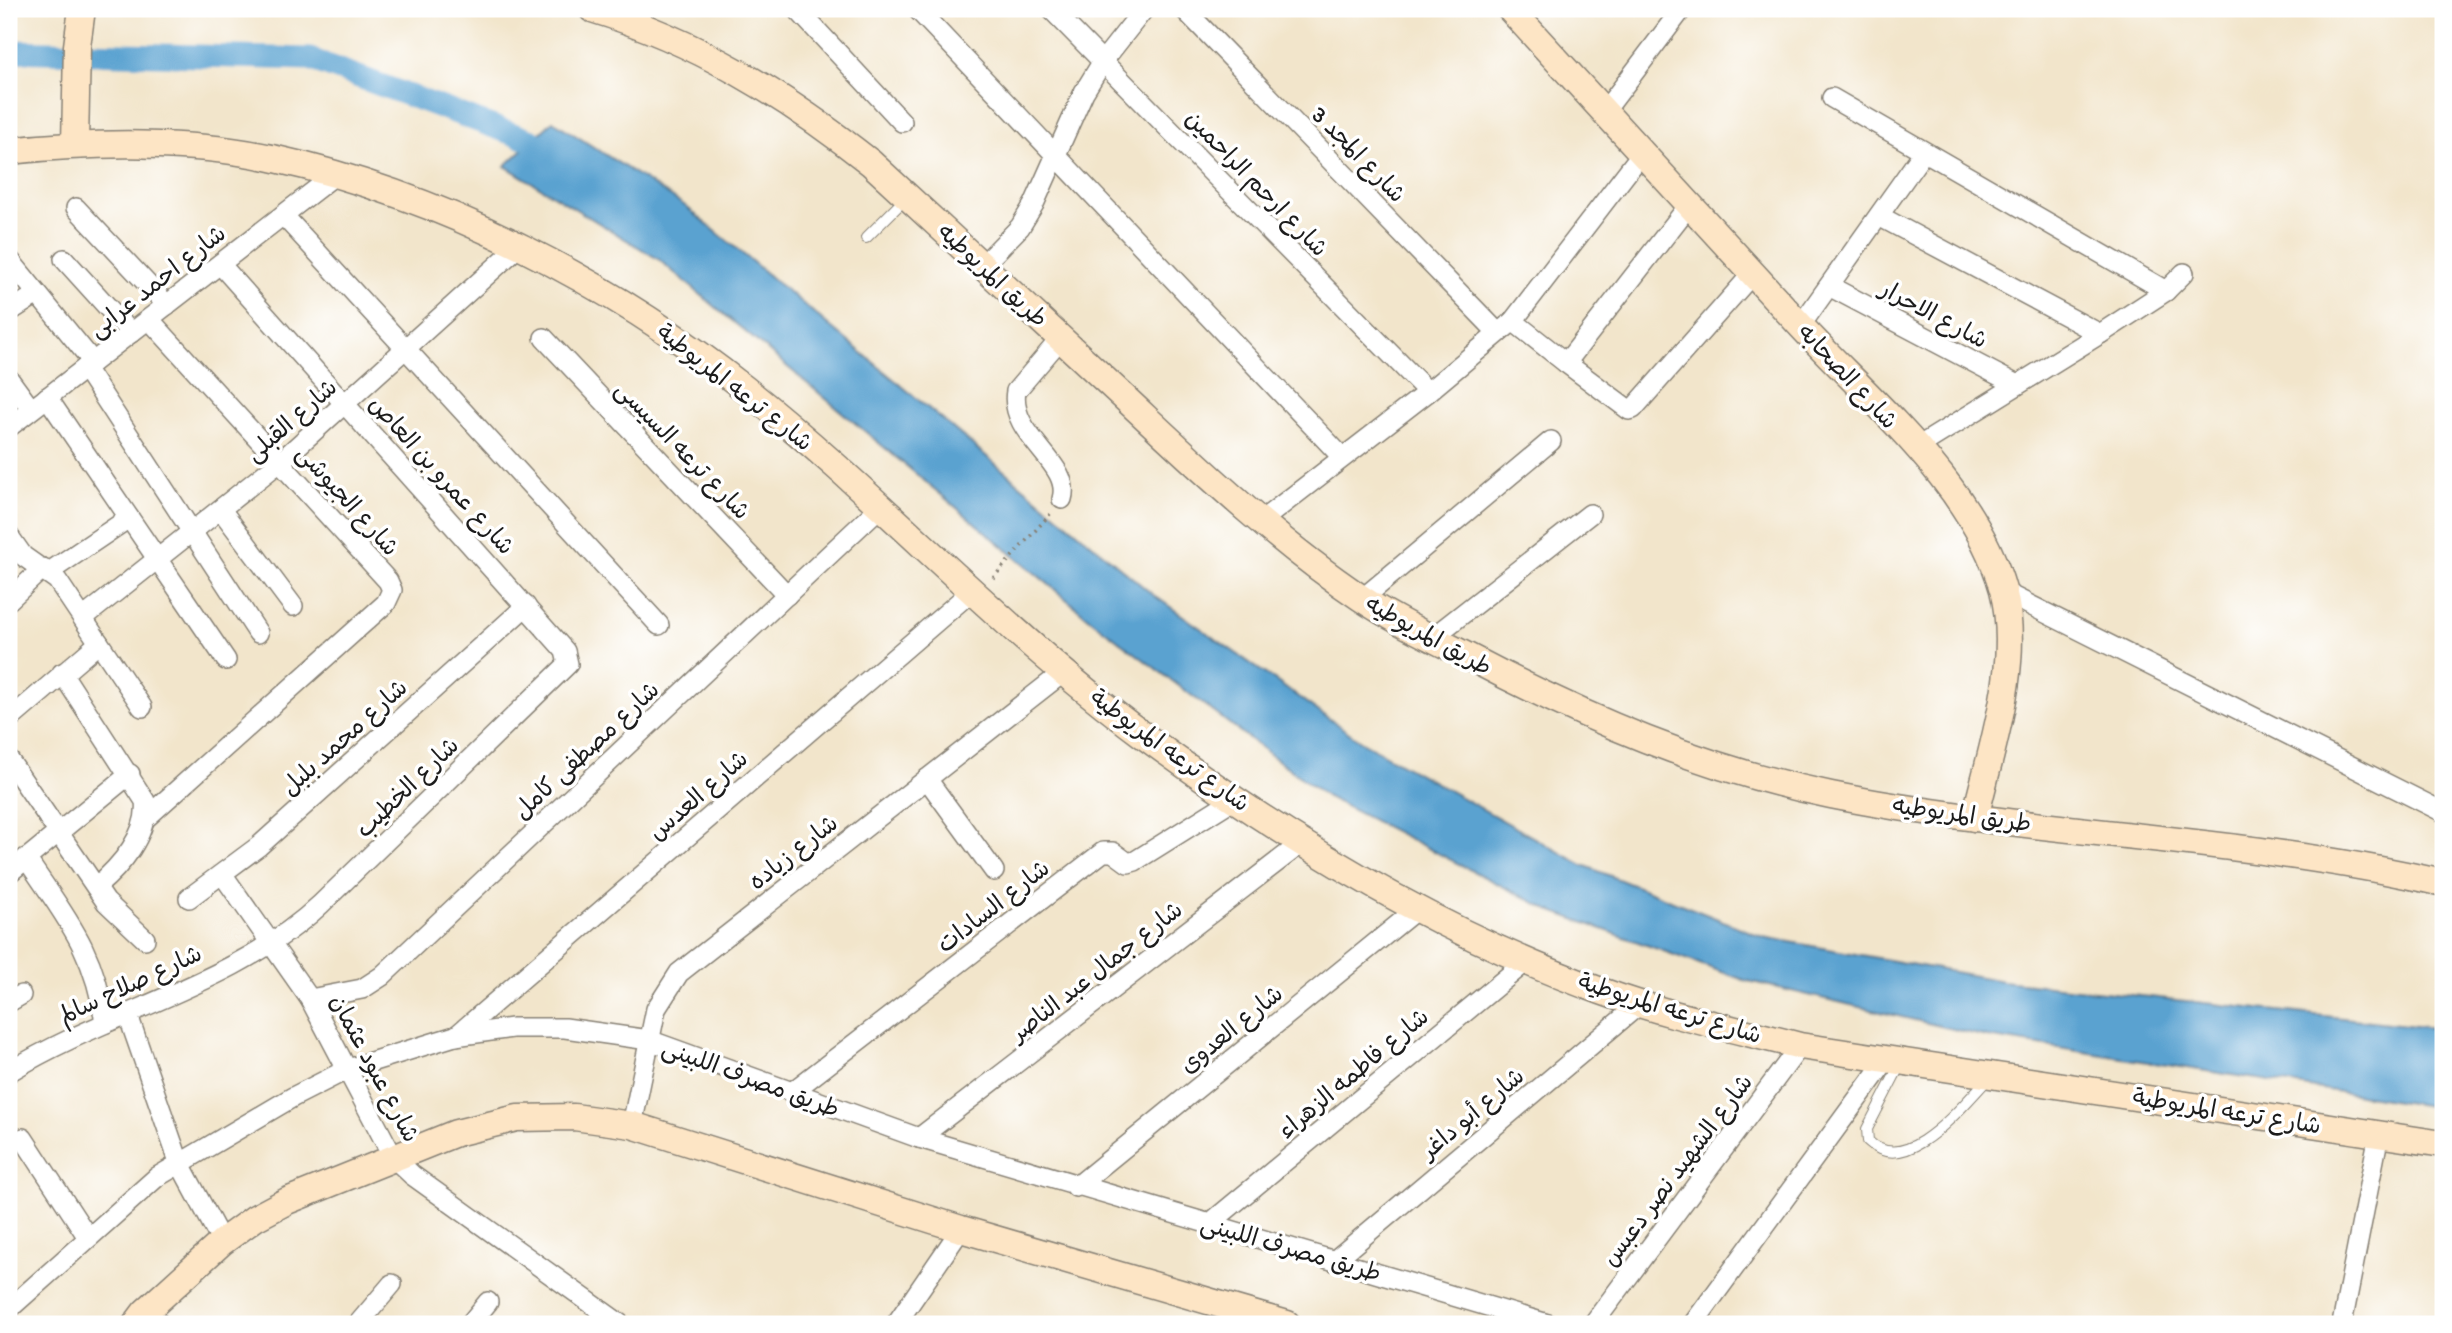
<svg xmlns="http://www.w3.org/2000/svg" width="2452" height="1333" font-family="'Gochi Hand','Playpen Sans Arabic',sans-serif">
  <style>
    .water { fill: #5aa2d0; stroke: #3b5f76; stroke-width: 2 }
    .lines { fill: none; stroke-linecap: round; stroke-linejoin: round }
    .canal { stroke: #5aa2d0; stroke-width: 23 }
    .lane-casing { stroke: #878074; stroke-width: 12 }
    .street-casing { stroke: #878074; stroke-width: 22 }
    .secondary-casing { stroke: #878074; stroke-width: 29 }
    .path { stroke: #878074; stroke-width: 3.5; stroke-dasharray: 2 5; stroke-linecap: butt }
    .lane { stroke: #fff; stroke-width: 10 }
    .street { stroke: #fff; stroke-width: 19 }
    .secondary { stroke: #fde5c5; stroke-width: 26 }
    .labels { text-anchor: middle; stroke-width: 7; stroke-linejoin: round; paint-order: stroke }
    .street-label { font-size: 24px; fill: #1c1c1c; stroke: #fff }
  </style>
  <rect width="100%" height="100%" fill="#fff"/>
  <filter id="ink" filterUnits="userSpaceOnUse"><feTurbulence type="fractalNoise" baseFrequency=".0143" numOctaves="2"/><feDisplacementMap in="SourceGraphic" scale="14" xChannelSelector="R" yChannelSelector="G"/><feConvolveMatrix kernelMatrix="1 2 1 2 8 2 1 2 1" color-interpolation-filters="sRGB"/></filter>
  <filter id="wash" filterUnits="userSpaceOnUse"><feTurbulence type="fractalNoise" baseFrequency=".00686" numOctaves="4" result="noise"/><feDisplacementMap in="SourceGraphic" scale="28" xChannelSelector="R" yChannelSelector="G"/><feGaussianBlur stdDeviation="1.57" result="paint"/><feColorMatrix in="noise" values="0 0 0 0 0 0 0 0 0 0 0 0 0 0 0 0 0 1.4 0 .05"/><feComposite in="paint" operator="in"/></filter>
  <g filter="url(#wash)">
    <rect width="100%" height="100%" fill="#f2e5cb"/>
    <polygon class="water" points="553,121 684,205 1152,594 1362,742 1583,865 1763,937 2003,981 2443,1029 2443,1108 1987,1037 1744,980 1549,910 1327,797 1095,623 658,259 505,166"/>
    <g class="lines">
      <polyline class="canal" points="9,51 310,59 532,141"/>
    </g>
  </g>
  <g filter="url(#ink)">
    <g class="lines">
      <g class="lane-casing">
        <g id="lane">
          <polyline points="866,238 905,199"/>
          <path d="M1901,1063L1867,1129L1868,1141C1907,1179 1962,1105 1989,1078"/>
        </g>
      </g>
      <g class="street-casing">
        <g id="street">
          <polyline points="797,9 902,122"/>
          <polyline points="917,9 1342,457"/>
          <polyline points="1051,9 1428,392"/>
          <polyline points="1184,9 1498,333"/>
          <polyline points="1832,98 2166,291"/>
          <polyline points="1604,112 1682,9"/>
          <polyline points="76,208 167,305"/>
          <polyline points="283,215 659,625"/>
          <polyline points="1879,216 2100,334"/>
          <polyline points="9,259 93,362"/>
          <polyline points="64,259 131,333"/>
          <polyline points="983,265 1020,227 1034,204 1084,92 1103,61 1144,9"/>
          <polyline points="1829,286 2017,385"/>
          <polyline points="9,312 37,294"/>
          <polyline points="1513,321 1566,363 1690,204"/>
          <polyline points="1801,325 1923,153"/>
          <polyline points="544,338 787,595"/>
          <path d="M1061,338L1016,391C1008,436 1073,463 1062,499"/>
          <polyline points="1566,363 1629,410 1633,409 1753,273"/>
          <polyline points="85,368 258,633"/>
          <polyline points="9,379 31,409"/>
          <polyline points="47,397 226,660"/>
          <polyline points="9,427 336,174"/>
          <polyline points="1916,448 2100,334 2166,291 2184,273"/>
          <polyline points="222,511 293,606"/>
          <polyline points="1261,521 1428,392 1513,321 1642,153"/>
          <polyline points="9,536 23,556 57,580 142,707"/>
          <polyline points="49,572 129,518"/>
          <polyline points="2004,592 2443,812"/>
          <polyline points="1362,599 1551,441"/>
          <polyline points="9,600 43,568"/>
          <polyline points="83,618 281,461 519,246"/>
          <polyline points="1432,638 1590,514"/>
          <path d="M62,673L145,801C149,834 120,867 96,887"/>
          <polyline points="9,720 99,643"/>
          <polyline points="9,760 106,902 145,939"/>
          <polyline points="927,779 994,871"/>
          <polyline points="145,819 386,603 392,590 388,581 149,319"/>
          <path d="M26,858C66,918 95,950 105,1023"/>
          <polyline points="9,873 130,774"/>
          <polyline points="223,875 310,999 393,1157 412,1175 620,1324"/>
          <polyline points="189,898 259,846 526,606"/>
          <polyline points="310,999 362,989 382,976 880,507"/>
          <polyline points="9,1002 21,995"/>
          <polyline points="128,1015 179,1162 222,1242"/>
          <polyline points="456,1036 973,590"/>
          <path d="M9,1072C109,1010 234,986 321,904L568,664L565,651L220,264"/>
          <polyline points="792,1092 1103,852 1113,852 1128,863 1135,861 1234,799"/>
          <polyline points="632,1125 656,1009 679,973 1065,671"/>
          <polyline points="23,1138 87,1236"/>
          <polyline points="919,1138 1303,842"/>
          <polyline points="1076,1187 1417,909"/>
          <polyline points="1208,1225 1528,960"/>
          <polyline points="1334,1261 1641,1003"/>
          <polyline points="9,1309 157,1177 293,1097 348,1069 455,1036 512,1028 565,1028 649,1040 919,1138 1548,1324"/>
          <polyline points="145,1312 160,1324"/>
          <polyline points="358,1324 392,1284"/>
          <polyline points="470,1324 488,1302"/>
          <polyline points="896,1324 961,1229"/>
          <polyline points="1593,1324 1800,1046"/>
          <polyline points="1693,1324 1886,1060"/>
          <polyline points="2342,1324 2379,1134"/>
        </g>
      </g>
      <g class="secondary-casing">
        <g id="secondary">
          <path d="M592,9C697,41 786,96 871,163C957,242 1042,321 1128,401C1202,470 1276,541 1361,598C1395,621 1434,639 1471,658C1585,718 1703,769 1831,795C2033,835 2241,836 2443,883"/>
          <path d="M1510,9C1606,114 1702,219 1799,324C1871,402 1974,485 2003,590C2022,662 1991,748 1975,818"/>
          <polyline points="75,144 77,46 82,9"/>
          <path d="M9,151C93,142 193,140 276,159C443,196 612,283 745,389C883,499 1002,631 1143,735C1283,838 1437,932 1601,991C1666,1015 1734,1029 1800,1046L2443,1144"/>
          <polyline points="136,1324 145,1312 222,1242 255,1218 287,1201 456,1133 517,1118 574,1117 632,1125 961,1229 1287,1324"/>
        </g>
      </g>
      <polyline class="path" points="993,578 1051,513"/>
      <use href="#lane" class="lane"/>
      <use href="#street" class="street"/>
      <use href="#secondary" class="secondary"/>
    </g>
  </g>
  <g class="labels">
    <g class="street-label">
      <text transform="translate(1359 154) rotate(46)" y="8">شارع المجد 3</text>
      <text transform="translate(1257 183) rotate(46)" y="8">شارع ارحم الراحمين</text>
      <text transform="translate(993 275) rotate(43)" y="8">طريق المريوطيه</text>
      <text transform="translate(157 281) rotate(-38)" y="8">شارع احمد عرابى</text>
      <text transform="translate(1934 314) rotate(28)" y="8">شارع الاحرار</text>
      <text transform="translate(1848 376) rotate(47)" y="8">شارع الصحابه</text>
      <text transform="translate(735 387) rotate(38)" y="8">شارع ترعه المريوطية</text>
      <text transform="translate(291 420) rotate(-41)" y="8">شارع القبلى</text>
      <text transform="translate(683 450) rotate(46)" y="8">شارع ترعه السيسى</text>
      <text transform="translate(442 475) rotate(48)" y="8">شارع عمرو بن العاص</text>
      <text transform="translate(348 500) rotate(48)" y="8">شارع الجيوشى</text>
      <text transform="translate(1429 635) rotate(29)" y="8">طريق المريوطيه</text>
      <text transform="translate(344 737) rotate(-42)" y="8">شارع محمد بلبل</text>
      <text transform="translate(586 750) rotate(-43)" y="8">شارع مصطفى كامل</text>
      <text transform="translate(1170 750) rotate(36)" y="8">شارع ترعه المريوطية</text>
      <text transform="translate(407 787) rotate(-44)" y="8">شارع الخطيب</text>
      <text transform="translate(698 795) rotate(-41)" y="8">شارع العدس</text>
      <text transform="translate(1962 814) rotate(8)" y="8">طريق المريوطيه</text>
      <text transform="translate(793 852) rotate(-38)" y="8">شارع زياده</text>
      <text transform="translate(993 906) rotate(-38)" y="8">شارع السادات</text>
      <text transform="translate(1096 971) rotate(-38)" y="8">شارع جمال عبد الناصر</text>
      <text transform="translate(130 984) rotate(-25)" y="8">شارع صلاح سالم</text>
      <text transform="translate(1670 1008) rotate(17)" y="8">شارع ترعه المريوطية</text>
      <text transform="translate(1231 1029) rotate(-39)" y="8">شارع العدوى</text>
      <text transform="translate(375 1068) rotate(62)" y="8">شارع عبود عثمان</text>
      <text transform="translate(1353 1073) rotate(-40)" y="8">شارع فاطمه الزهراء</text>
      <text transform="translate(751 1078) rotate(20)" y="8">طريق مصرف اللبينى</text>
      <text transform="translate(2227 1111) rotate(9)" y="8">شارع ترعه المريوطية</text>
      <text transform="translate(1472 1113) rotate(-40)" y="8">شارع أبو داغر</text>
      <text transform="translate(1677 1170) rotate(-53)" y="8">شارع الشهيد نصر دعبس</text>
      <text transform="translate(1291 1248) rotate(16)" y="8">طريق مصرف اللبينى</text>
    </g>
  </g>
  <rect width="2452" height="1333" fill="none" stroke="#fff" stroke-width="35"/>
</svg>
